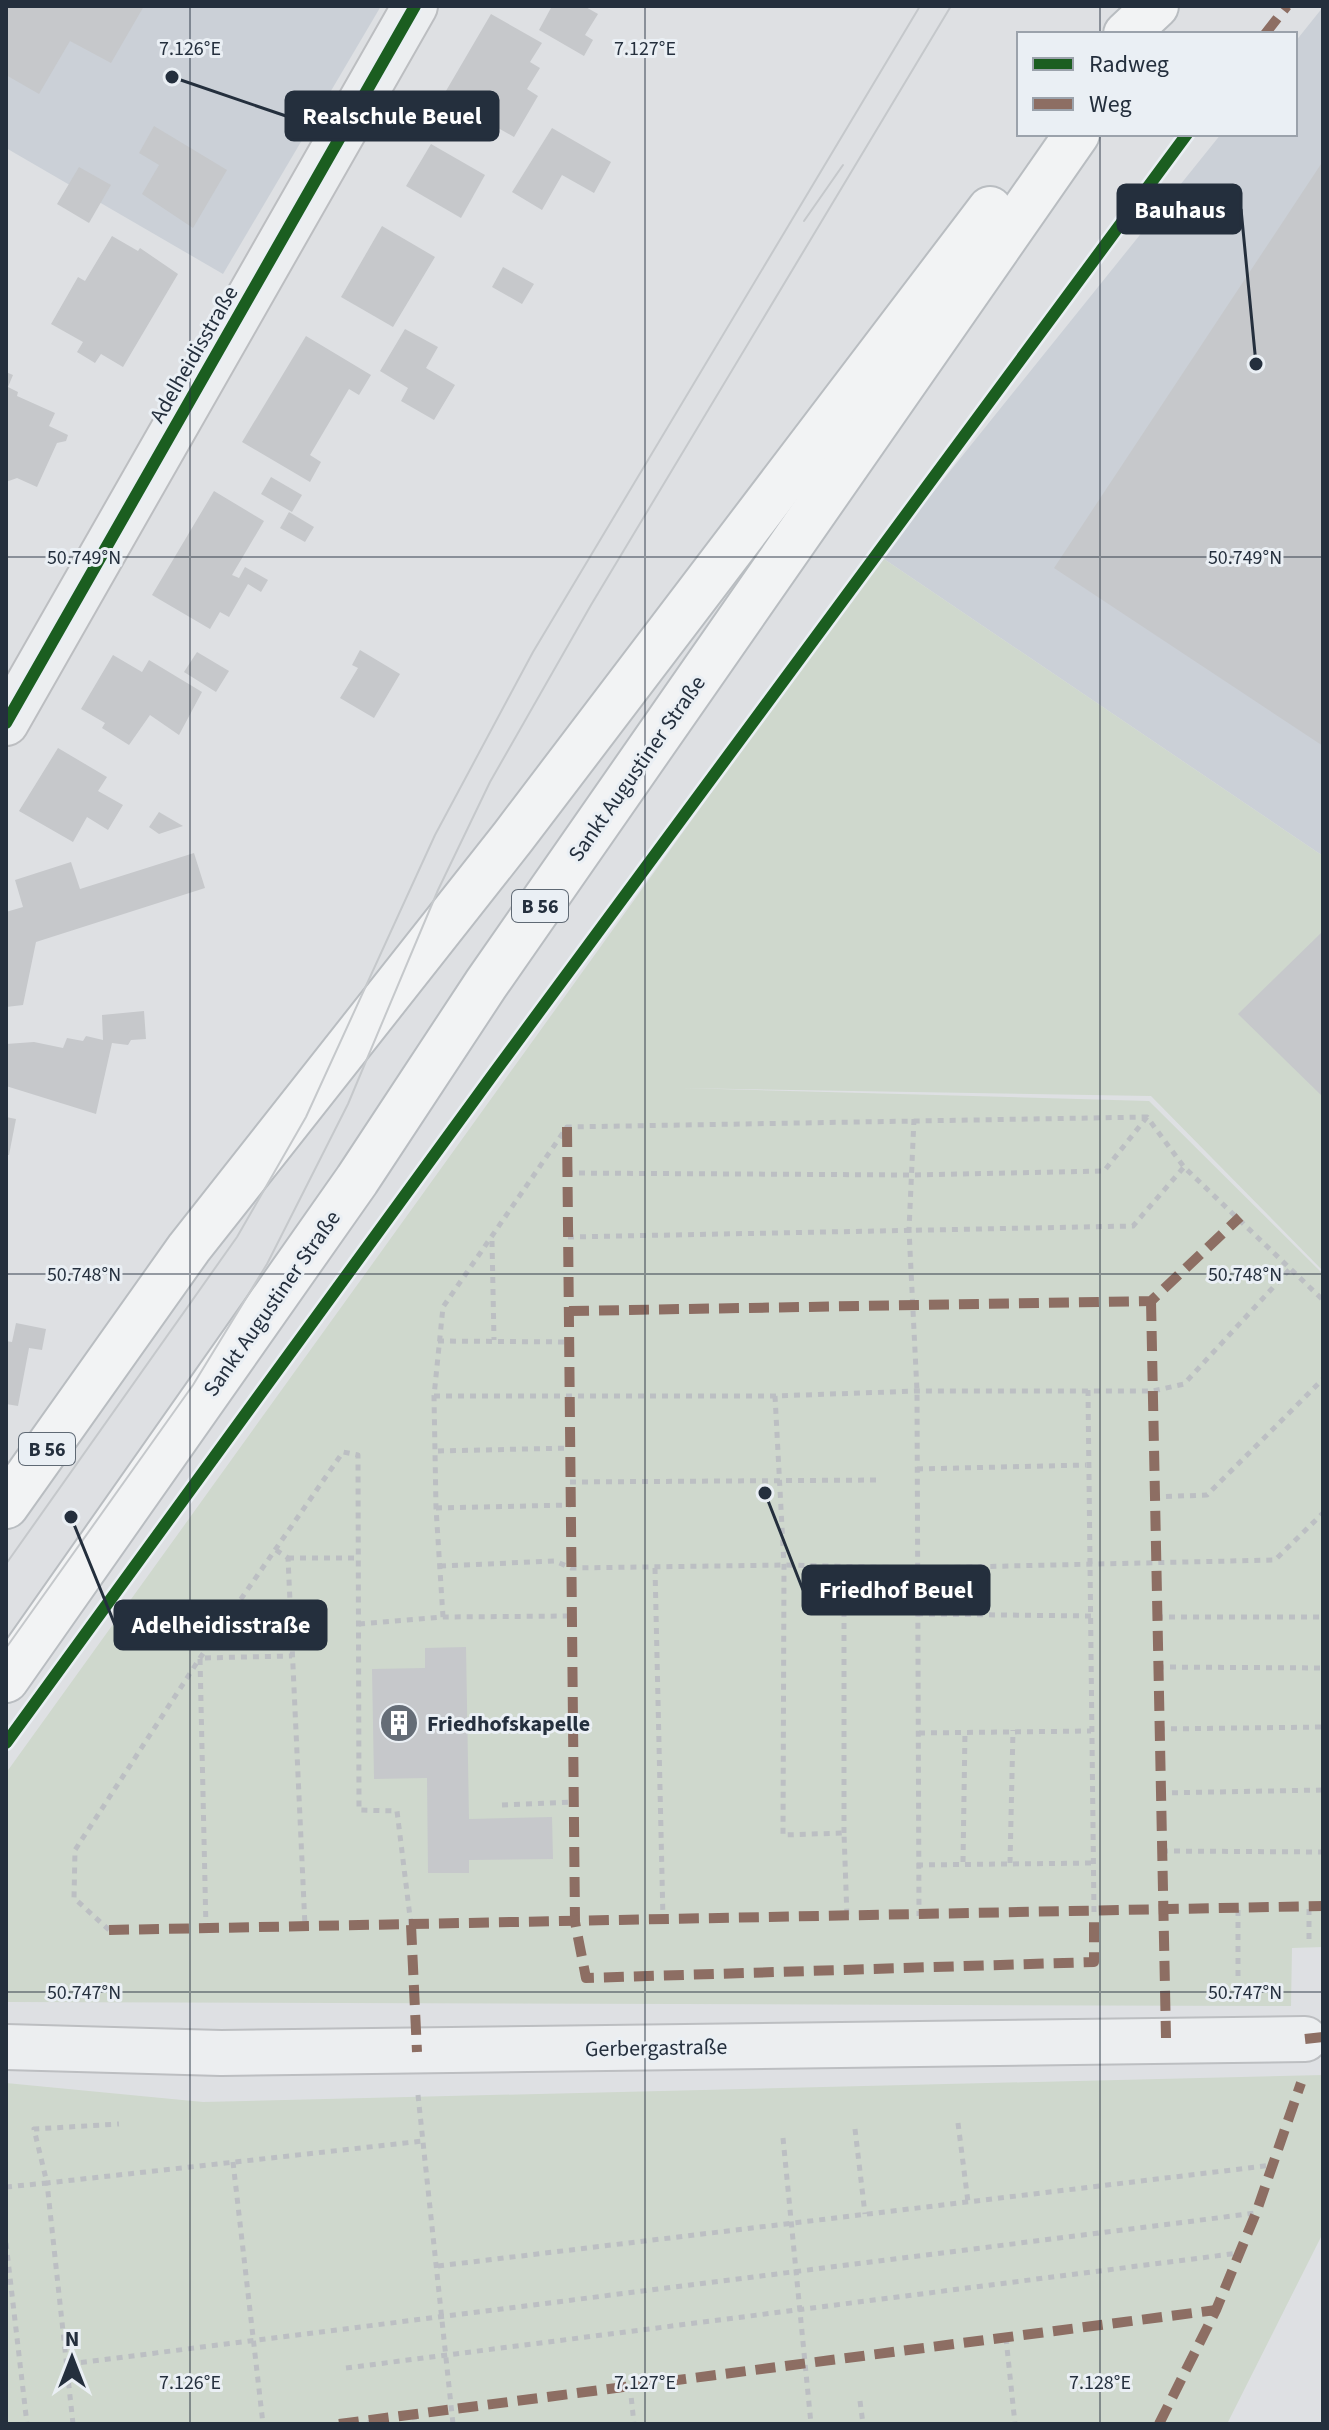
<svg xmlns="http://www.w3.org/2000/svg" width="1329" height="2430" font-family="'Source Sans 3',sans-serif">
  <style>
    .built { fill: #cbd0d7 }
    .green { fill: #cfd8cd }
    .building { fill: #c6c8cb }
    .lines { fill: none; stroke-linecap: round; stroke-linejoin: round }
    .minor-casing { stroke: #bcbec1; stroke-width: 48 }
    .major-casing { stroke: #b9bdc1; stroke-width: 48 }
    .path { stroke: #bcbfc3; stroke-width: 5; stroke-dasharray: 6 6; stroke-linecap: butt }
    .minor { stroke: #eceef0; stroke-width: 44 }
    .major { stroke: #f2f3f4; stroke-width: 44 }
    .tram { stroke: #c5c8cb; stroke-width: 2 }
    .quiet { stroke: #8d6e63; stroke-width: 10; stroke-dasharray: 20 10; stroke-linecap: butt }
    .cycleway-casing { stroke: #eaeff4; stroke-width: 17 }
    .cycleway { stroke: #1b5e20; stroke-width: 12 }
    .ticks { fill: none; stroke: #242f3d; stroke-width: 2; stroke-opacity: 0.45 }
    .labels { text-anchor: middle; stroke-width: 6; stroke-linejoin: round; paint-order: stroke }
    .shield { fill: #eaeff4; stroke: #5f6974; stroke-width: 2 }
    .shield-label { font-size: 20px; font-weight: bold; fill: #242f3d }
    .street-label { font-size: 22px; fill: #242f3d; stroke: #eaeff4 }
    .poi-label { font-size: 22px; font-weight: bold; fill: #242f3d; stroke: #eaeff4; text-anchor: start }
    .ticks-label { font-size: 20px; text-anchor: middle; fill: #242f3d; stroke: #eaeff4; stroke-width: 6; stroke-linejoin: round; paint-order: stroke }
    .leader { fill: none; stroke: #242f3d; stroke-width: 3 }
    .callout-dot { fill: #242f3d; stroke: #eaeff4; stroke-width: 3 }
    .callout { fill: #242f3d; stroke: #242f3d; stroke-width: 3 }
    .callout-label { font-size: 24px; text-anchor: middle; font-weight: bold; fill: #fff }
  </style>
  <rect width="100%" height="100%" fill="#dee0e3"/>
  <g class="built">
    <polygon points="6,6 381,6 223,274 6,148"/>
    <polygon points="1323,7 1323,856 881,557 1221,134 1295,134 1295,42"/>
  </g>
  <g class="green">
    <polygon points="881,557 1323,856 1323,1271 1151,1096 681,1088 1149,1101 1323,1274 1323,1947 1292,1948 1291,2006 6,2002 6,1773"/>
    <polygon points="1323,2075 1323,2233 1227,2424 6,2424 6,2083 203,2102"/>
  </g>
  <g class="building">
    <polygon points="9,6 144,6 111,63 70,41 39,94 6,75 6,12"/>
    <polygon points="552,6 584,6 598,14 585,35 593,40 584,56 539,30"/>
    <polygon points="491,14 542,43 530,62 540,68 527,89 538,96 514,137 484,120 481,124 467,116 469,111 443,96"/>
    <polygon points="154,126 227,170 193,228 142,194 159,165 139,153"/>
    <polygon points="552,128 611,162 594,193 562,175 542,210 512,192"/>
    <polygon points="431,144 485,175 461,218 406,186"/>
    <polygon points="1323,161 1323,746 1054,568"/>
    <polygon points="79,167 111,185 89,223 57,204"/>
    <polygon points="382,226 435,257 393,327 341,297"/>
    <polygon points="112,236 138,251 140,248 178,274 123,367 101,354 95,363 77,352 83,342 51,324 78,277 85,281"/>
    <polygon points="503,267 534,284 522,304 492,287"/>
    <polygon points="405,329 438,347 426,368 455,385 434,420 401,401 408,388 380,371"/>
    <polygon points="306,336 371,375 359,395 349,389 310,455 321,462 310,482 242,442"/>
    <polygon points="6,372 13,375 8,387 18,392 17,396 55,413 49,426 68,435 66,441 57,443 37,487 17,478 6,482"/>
    <polygon points="271,477 302,495 292,512 261,494"/>
    <polygon points="214,491 264,521 232,575 239,578 245,567 268,580 261,592 248,584 229,617 220,612 210,629 152,595"/>
    <polygon points="289,512 314,527 305,542 280,528"/>
    <polygon points="360,650 400,674 374,718 340,698 358,668 352,665"/>
    <polygon points="197,652 229,671 216,692 184,672"/>
    <polygon points="113,655 142,672 149,660 202,692 179,735 150,715 129,745 102,728 105,723 81,709"/>
    <polygon points="58,748 107,777 98,791 123,805 108,830 87,817 73,842 19,811"/>
    <polygon points="159,812 183,826 159,834 149,827"/>
    <polygon points="194,853 205,888 36,942 23,1005 6,1007 6,912 23,907 15,880 71,862 80,889"/>
    <polygon points="1323,931 1323,1097 1238,1014"/>
    <polygon points="144,1011 146,1039 131,1040 128,1045 112,1043 96,1114 6,1086 6,1044 34,1042 63,1048 67,1038 83,1041 86,1036 103,1040 102,1015"/>
    <polygon points="6,1117 16,1119 9,1155 6,1155"/>
    <polygon points="16,1323 46,1329 42,1350 29,1348 18,1406 6,1404 6,1341 12,1342"/>
    <polygon points="466,1647 469,1819 552,1817 553,1859 469,1860 469,1873 428,1873 427,1778 374,1779 372,1669 425,1668 425,1648"/>
  </g>
  <g class="lines">
    <g class="minor-casing">
      <g id="minor">
        <polyline points="6,723 415,6"/>
        <polyline points="6,2047 221,2053 1305,2039"/>
      </g>
    </g>
    <g class="major-casing">
      <g id="major">
        <polyline points="1126,34 1156,6"/>
        <polyline points="6,1506 189,1248 513,837 990,209"/>
        <polyline points="6,1680 357,1180 486,984 1077,134"/>
      </g>
    </g>
    <g class="path">
      <polyline points="914,1119 909,1230 917,1391 919,1916"/>
      <polyline points="567,1173 911,1175 1104,1171 1147,1117"/>
      <polyline points="568,1237 1133,1226 1184,1167"/>
      <polyline points="492,1241 494,1340"/>
      <polyline points="438,1341 569,1342"/>
      <polyline points="1088,1390 1094,1913"/>
      <polyline points="434,1396 775,1396 917,1391 1153,1391 1184,1384 1290,1269"/>
      <polyline points="775,1396 784,1565 783,1835 844,1833 847,1917"/>
      <polyline points="438,1451 570,1448"/>
      <polyline points="917,1469 1086,1465"/>
      <polyline points="570,1482 879,1480"/>
      <polyline points="1154,1497 1207,1495 1323,1379"/>
      <polyline points="436,1508 571,1505"/>
      <polyline points="276,1550 288,1558 305,1926"/>
      <polyline points="288,1558 359,1558"/>
      <polyline points="440,1566 555,1561 571,1568 784,1565 919,1568 1275,1560 1323,1513"/>
      <polyline points="655,1568 663,1920"/>
      <polyline points="917,1614 1091,1616"/>
      <polyline points="443,1617 436,1508 434,1396 443,1307 567,1127 1147,1117 1184,1167 1323,1300"/>
      <polyline points="1157,1617 1323,1617"/>
      <polyline points="359,1624 443,1617 572,1616"/>
      <polyline points="1158,1667 1323,1668"/>
      <polyline points="1159,1729 1323,1727"/>
      <polyline points="919,1733 1091,1731"/>
      <polyline points="1160,1793 1323,1790"/>
      <polyline points="502,1805 574,1802"/>
      <polyline points="844,1833 844,1568"/>
      <polyline points="1162,1851 1323,1852"/>
      <polyline points="963,1862 965,1730"/>
      <polyline points="1010,1863 1013,1730"/>
      <polyline points="917,1865 1095,1863"/>
      <polyline points="1309,1909 1309,1941"/>
      <polyline points="1238,1910 1238,1976"/>
      <polyline points="206,1929 200,1658 292,1656"/>
      <polyline points="109,1930 74,1898 75,1850 200,1658 343,1452 358,1455 359,1810 397,1811 411,1925"/>
      <polyline points="418,2095 453,2424"/>
      <polyline points="958,2123 968,2202"/>
      <polyline points="855,2129 865,2214"/>
      <polyline points="783,2138 811,2424"/>
      <polyline points="233,2162 263,2424"/>
      <polyline points="6,2187 47,2183 34,2129 119,2124"/>
      <polyline points="6,2243 27,2424"/>
      <polyline points="438,2266 1273,2165"/>
      <polyline points="1006,2338 1015,2424"/>
      <polyline points="69,2364 1256,2213"/>
      <polyline points="346,2368 1239,2253"/>
      <polyline points="630,2386 634,2424"/>
      <polyline points="860,2401 863,2424"/>
      <polyline points="414,2414 415,2424"/>
      <polyline points="370,2420 370,2424"/>
      <polyline points="73,2424 47,2183 423,2141"/>
    </g>
    <use href="#minor" class="minor"/>
    <use href="#major" class="major"/>
    <g class="tram">
      <polyline points="804,221 843,165"/>
      <polyline points="6,1564 237,1237 306,1117 435,835 533,652 920,6"/>
      <polyline points="6,1648 193,1385 267,1264 348,1104 438,890 490,782 591,605 951,6"/>
    </g>
    <g class="quiet">
      <polyline points="1265,34 1287,6"/>
      <polyline points="567,1127 575,1922 586,1978 1094,1962 1094,1913"/>
      <polyline points="1151,1301 1166,2038"/>
      <polyline points="569,1311 1151,1301 1240,1217"/>
      <polyline points="411,1925 417,2052"/>
      <polyline points="109,1930 1323,1906"/>
      <polyline points="1305,2039 1323,2037"/>
      <polyline points="339,2424 1216,2310"/>
      <polyline points="1159,2424 1216,2310 1256,2213 1301,2083"/>
    </g>
    <g class="cycleway-casing">
      <g id="cycleway">
        <polyline points="6,723 415,6"/>
        <polyline points="6,1743 494,1073 1187,134"/>
      </g>
    </g>
    <use href="#cycleway" class="cycleway"/>
  </g>
  <path class="ticks" d="M190,6V2424M645,6V2424M1100,6V34M1100,134V2424M6,557H1323M6,1274H1323M6,1992H1323"/>
  <defs>
    <g id="building-disc" transform="scale(2)"><circle r="9.5" fill="#656d77" stroke="#eaeff4"/><path d="M-4-6H4V6H1V3H-1V6H-4ZM-2.5-4.3h1.7v1.8h-1.7ZM.8-4.3h1.7v1.8H.8ZM-2.5-1h1.7V.8h-1.7ZM.8-1h1.7V.8H.8Z" fill="#fff"/></g>
  </defs>
  <g fill-rule="evenodd">
    <use href="#building-disc" x="399" y="1723"/>
  </g>
  <g class="labels">
    <g class="shield">
      <rect x="512" y="890" width="56" height="32" rx="6"/>
      <rect x="19" y="1433" width="56" height="32" rx="6"/>
    </g>
    <g class="shield-label">
      <text x="540" y="913">B 56</text>
      <text x="47" y="1456">B 56</text>
    </g>
    <g class="street-label">
      <text transform="translate(193 354) rotate(-60)" y="8">Adelheidisstraße</text>
      <text transform="translate(636 768) rotate(-55)" y="8">Sankt Augustiner Straße</text>
      <text transform="translate(271 1303) rotate(-55)" y="8">Sankt Augustiner Straße</text>
      <text transform="translate(656 2047) rotate(-1)" y="8">Gerbergastraße</text>
    </g>
    <g class="poi-label">
      <text x="427" y="1731">Friedhofskapelle</text>
    </g>
  </g>
  <g class="ticks-label">
    <text x="190" y="55">7.126°E</text>
    <text x="645" y="55">7.127°E</text>
    <text x="84" y="564">50.749°N</text>
    <text x="1245" y="564">50.749°N</text>
    <text x="84" y="1281">50.748°N</text>
    <text x="1245" y="1281">50.748°N</text>
    <text x="84" y="1999">50.747°N</text>
    <text x="1245" y="1999">50.747°N</text>
    <text x="190" y="2389">7.126°E</text>
    <text x="645" y="2389">7.127°E</text>
    <text x="1100" y="2389">7.128°E</text>
  </g>
  <path class="leader" d="M172 77L286 116M1256 364L1241 209M765 1493L803 1590M71 1517L115 1625"/>
  <g class="callout-dot">
    <circle cx="172" cy="77" r="8"/>
    <circle cx="1256" cy="364" r="8"/>
    <circle cx="765" cy="1493" r="8"/>
    <circle cx="71" cy="1517" r="8"/>
  </g>
  <g class="callout">
    <rect x="286" y="92" width="212" height="48" rx="8"/>
    <rect x="1118" y="185" width="123" height="48" rx="8"/>
    <rect x="803" y="1566" width="186" height="48" rx="8"/>
    <rect x="115" y="1601" width="211" height="48" rx="8"/>
  </g>
  <g class="callout-label">
    <text x="392" y="124">Realschule Beuel</text>
    <text x="1180" y="218">Bauhaus</text>
    <text x="896" y="1598">Friedhof Beuel</text>
    <text x="221" y="1633">Adelheidisstraße</text>
  </g>
  <rect width="1329" height="2430" fill="none" stroke="#242f3d" stroke-width="16"/>
  <rect x="1017" y="32" width="280" height="104" fill="#eaeff4" stroke="#9ba2ab" stroke-width="2"/>
  <rect x="1033" y="58" width="40" height="12" fill="#1b5e20" stroke="#9ba2ab" stroke-width="2"/>
  <text x="1089" y="72" font-size="24" fill="#242f3d">Radweg</text>
  <rect x="1033" y="98" width="40" height="12" fill="#8d6e63" stroke="#9ba2ab" stroke-width="2"/>
  <text x="1089" y="112" font-size="24" fill="#242f3d">Weg</text>
  <g transform="translate(72 2358)" stroke="#eaeff4" stroke-width="6" paint-order="stroke">
  <path d="M0-6L14 30L0 20L-14 30Z" fill="#242f3d"/>
  <text y="-12" font-size="22" font-weight="bold" text-anchor="middle" fill="#242f3d">N</text>
  </g>
</svg>
